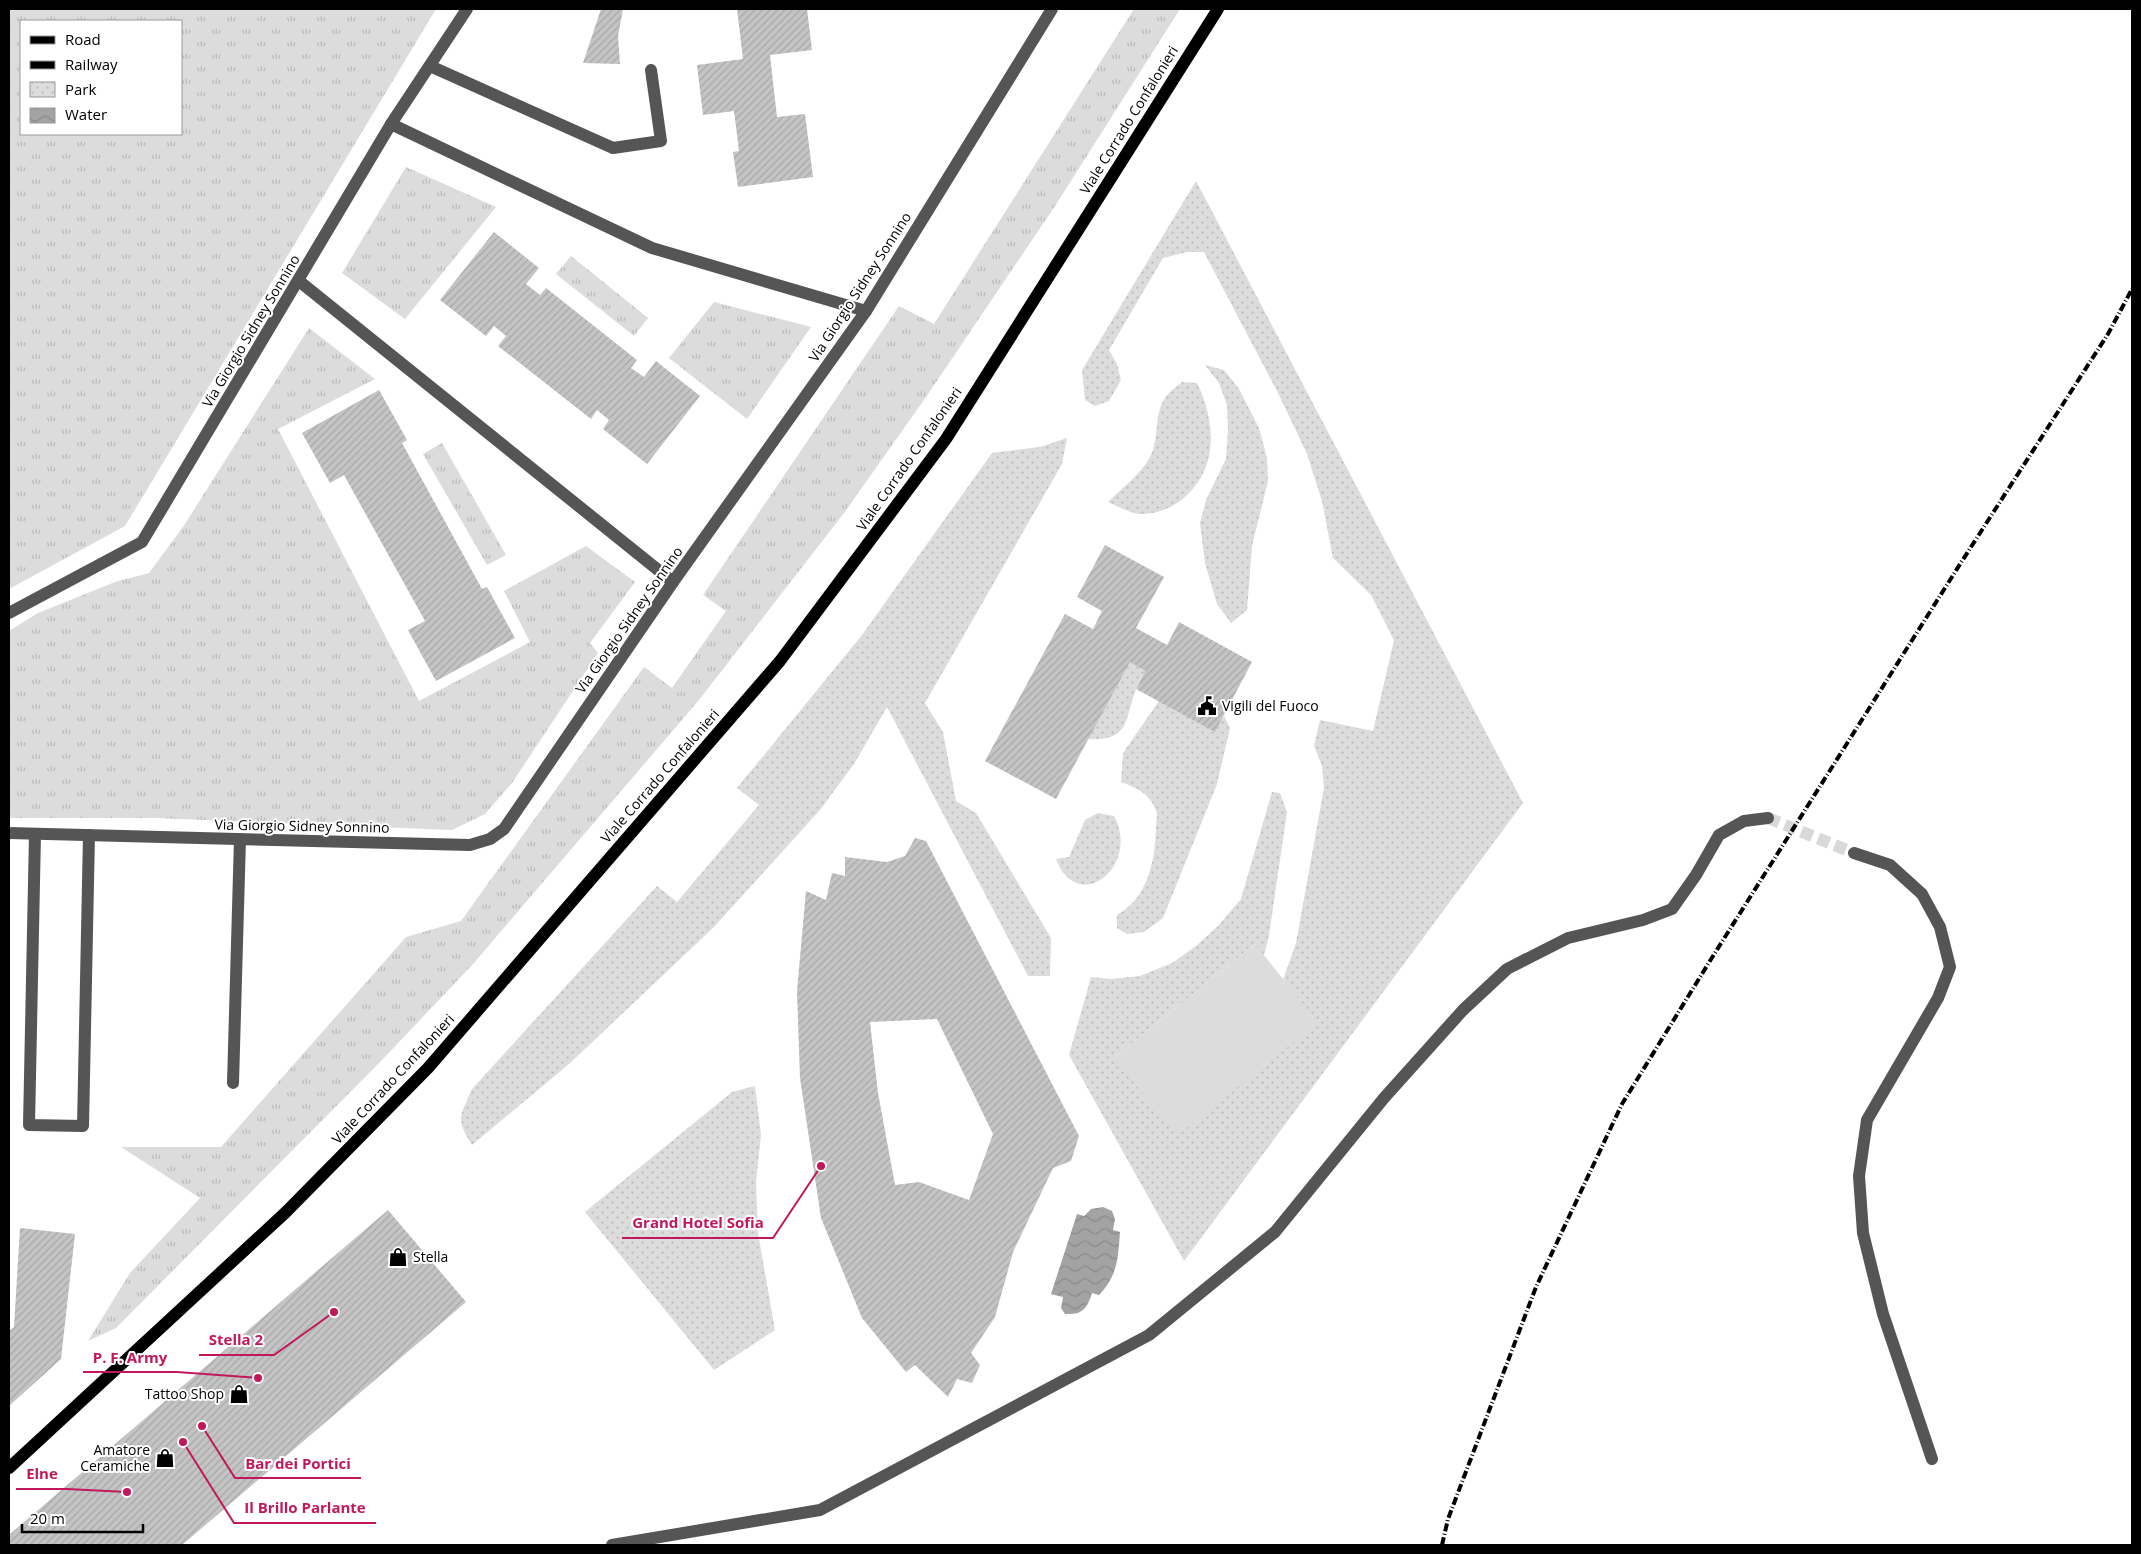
<svg xmlns="http://www.w3.org/2000/svg" width="2141" height="1554" font-family="'Open Sans',sans-serif">
  <style>
    .grass { fill: url(#grass-tufts); fill-rule: evenodd }
    .park { fill: url(#park-dots) }
    .pitch { fill: #dcdcdc }
    .water { fill: url(#water-waves) }
    .building { fill: url(#building-hatch); fill-rule: evenodd }
    .lines { fill: none; stroke-linecap: round; stroke-linejoin: round }
    .minor-tunnel { stroke: #d9d9d9; stroke-width: 12; stroke-dasharray: 12 6; stroke-linecap: butt }
    .minor { stroke: #555; stroke-width: 12 }
    .major { stroke: #000; stroke-width: 12 }
    .rail { stroke: #000; stroke-width: 4; stroke-dasharray: 8 2.5 1 2.5; stroke-linecap: butt }
    .labels { text-anchor: middle; stroke-width: 4; stroke-linejoin: round; paint-order: stroke }
    .street-label { font-size: 14px; fill: #000; stroke: #fff }
    .poi-label { font-size: 14px; fill: #000; stroke: #fff; text-anchor: start }
    .leader { fill: none; stroke: #c2185b; stroke-width: 2 }
    .callout-dot { fill: #c2185b; stroke: #fff; stroke-width: 2 }
    .callout-label { font-size: 15px; text-anchor: middle; font-weight: bold; fill: #c2185b; stroke: #fff; stroke-width: 4; stroke-linejoin: round; paint-order: stroke }
  </style>
  <defs>
    <pattern id="grass-tufts" width="24" height="20" patternUnits="userSpaceOnUse" patternTransform="scale(1.25)"><rect width="24" height="20" fill="#dcdcdc"/><path d="M3 7l-1-3M5 7V3M7 7l1-3M15 17l-1-3M17 17v-4M19 17l1-3" fill="none" stroke="#bbb"/></pattern>
    <pattern id="park-dots" width="8" height="8" patternUnits="userSpaceOnUse" patternTransform="scale(1.25)"><rect width="8" height="8" fill="#dcdcdc"/><path d="M2 2h.1M6 6h.1" fill="none" stroke="#bbb" stroke-width="1.8" stroke-linecap="round"/></pattern>
    <pattern id="water-waves" width="16" height="10" patternUnits="userSpaceOnUse" patternTransform="scale(1.25)"><rect width="16" height="10" fill="#a3a3a3"/><path d="M0 5q4-4 8 0t8 0" fill="none" stroke="#8b8b8b"/></pattern>
    <pattern id="building-hatch" width="6" height="6" patternUnits="userSpaceOnUse" patternTransform="scale(1.25)"><rect width="6" height="6" fill="#c4c4c4"/><path d="M-1 1l2-2M0 6l6-6M5 7l2-2" fill="none" stroke="#a7a7a7"/></pattern>
  </defs>
  <rect width="100%" height="100%" fill="#fff"/>
  <g class="grass">
    <path d="M9,9H436L125,526L9,589ZM181,21V134H21V21Z"/>
    <polygon points="1134,9 1180,9 1055,206 926,397 844,513 699,700 473,964 383,1059 116,1328 88,1341 130,1273 200,1198 121,1147 221,1147 406,937 461,921 644,667 672,688 726,611 703,595 899,306 934,324"/>
    <polygon points="406,167 496,207 405,319 342,273"/>
    <polygon points="571,256 648,318 634,336 556,274"/>
    <polygon points="714,302 811,327 747,419 669,358"/>
    <polygon points="309,328 375,379 278,429 419,701 530,642 504,591 586,546 635,582 590,643 598,653 512,783 485,814 452,830 154,818 9,818 9,631 38,613 115,582 149,573 183,527"/>
    <polygon points="442,443 506,555 487,565 423,454"/>
  </g>
  <g class="park">
    <polygon points="1196,181 1523,803 1184,1261 1069,1055 1091,977 1111,979 1140,976 1172,963 1196,946 1218,926 1241,899 1272,792 1280,793 1287,812 1269,935 1264,956 1255,944 1114,1058 1317,1022 1283,980 1296,943 1324,788 1322,766 1314,746 1320,720 1373,731 1394,640 1371,595 1333,558 1322,501 1307,454 1279,395 1204,252 1187,252 1163,258 1109,350 1117,364 1121,380 1109,401 1095,406 1085,400 1082,370"/>
    <polygon points="1205,365 1224,370 1239,389 1259,428 1267,458 1268,481 1252,546 1247,610 1231,623 1217,604 1205,563 1200,523 1206,500 1226,459 1228,430 1227,405 1219,383"/>
    <path d="M1182,382L1197,383C1207,403 1213,427 1210,450C1206,484 1176,515 1140,514C1129,513 1117,506 1108,502C1122,488 1140,475 1150,457C1160,439 1153,416 1165,398C1169,392 1176,387 1182,382Z"/>
    <path d="M1067,438L1062,464L925,703L943,732L956,801L976,813L1051,938L1050,976H1028L887,707L854,764L820,810L713,928L569,1064L472,1145C455,1118 460,1117 472,1089L657,886L677,902L759,805L737,788L862,635L992,453L1040,447Z"/>
    <path d="M1130,662L1145,671C1142,677 1138,682 1136,689C1124,720 1131,741 1088,739Z"/>
    <path d="M1159,701L1215,731L1224,716L1230,728L1217,784L1163,918L1144,932L1127,934L1117,928V915C1148,898 1155,861 1156,828C1156,823 1158,814 1156,810C1149,793 1137,788 1121,782L1123,753Z"/>
    <path d="M1098,813L1114,816C1141,865 1079,917 1056,859L1069,857L1085,820Z"/>
    <polygon points="755,1086 761,1135 756,1182 758,1233 775,1330 714,1370 585,1212 732,1092"/>
  </g>
  <polygon class="pitch" points="1255,944 1318,1023 1177,1136 1114,1058"/>
  <path class="water" d="M1103,1207L1112,1211L1115,1219L1113,1230L1120,1232C1118,1258 1118,1275 1099,1295L1092,1293C1087,1309 1082,1315 1065,1314L1061,1308L1063,1297L1051,1294L1077,1214L1084,1216L1091,1209Z"/>
  <g class="building">
    <polygon points="601,9 623,9 618,36 620,64 583,63"/>
    <polygon points="737,9 807,9 812,50 770,55 777,117 805,114 813,177 738,187 733,152 739,151 734,111 703,115 697,65 743,59"/>
    <polygon points="494,232 539,268 526,284 540,295 546,288 637,360 631,368 644,377 656,361 700,396 647,464 603,429 609,420 597,410 591,419 498,346 506,336 494,326 486,336 440,300"/>
    <polygon points="379,390 407,440 402,443 482,589 487,587 515,638 436,681 408,630 425,621 344,475 330,483 302,433"/>
    <polygon points="1105,545 1164,577 1136,628 1167,645 1179,622 1252,662 1215,732 1136,689 1145,671 1130,662 1056,799 985,761 1065,614 1093,629 1102,611 1077,597"/>
    <path d="M915,838L926,841L1079,1136L1071,1161L1053,1168L1013,1252L995,1317L971,1353L980,1365L972,1383L957,1379L948,1397L915,1365L906,1372L862,1318L821,1218L800,1078L797,991L806,891L826,900L832,873L845,876V857L887,862L905,856ZM937,1019L993,1134L969,1200L919,1182L895,1185L878,1093L870,1022Z"/>
    <polygon points="388,1210 466,1302 182,1545 9,1545 9,1535"/>
    <polygon points="20,1228 75,1234 61,1359 9,1406 9,1331 14,1327"/>
  </g>
  <g class="lines">
    <polyline class="minor-tunnel" points="1768,818 1854,853"/>
    <g class="minor">
      <polyline points="430,66 613,148 661,141 651,70"/>
      <polyline points="391,124 652,248 866,311"/>
      <polyline points="299,281 673,582"/>
      <polyline points="9,613 142,542 391,124 467,9"/>
      <polyline points="9,833 470,845 490,839 504,829 673,582 866,311 1052,9"/>
      <polyline points="35,834 29,1125 83,1126 89,835"/>
      <polyline points="1854,853 1890,865 1922,894 1940,927 1950,967 1938,998 1867,1120 1859,1176 1863,1233 1883,1314 1932,1459"/>
      <polyline points="233,1083 240,839"/>
      <polyline points="612,1545 820,1510 1149,1335 1275,1232 1384,1098 1463,1010 1507,969 1568,938 1643,920 1672,909 1696,875 1719,835 1744,821 1768,818"/>
    </g>
    <polyline class="major" points="9,1468 286,1212 428,1068 780,661 946,439 1218,9"/>
    <polyline class="rail" points="1442,1545 1448,1519 1536,1287 1622,1104 1713,956 1962,561 2108,334 2132,289"/>
  </g>
  <defs>
    <g id="civic-bare" transform="scale(1.5)"><path d="M-.6-6.5H3V-4.5H.6V-3L4-1V1h2V6H-6V1h2V-1L-.6-3ZM-1.2 2.5V6h2.4V2.5Z" fill="#000" stroke="#fff" stroke-width="2.5" paint-order="stroke"/></g>
    <g id="shop-bare" transform="scale(1.5)"><path d="M-5-2.5h2.3a2.7 3.5 0 0 1 5.4 0H5L5.5 6h-11ZM-1.5-2.5h3a1.5 2.3 0 0 0-3 0Z" fill="#000" stroke="#fff" stroke-width="2.5" paint-order="stroke"/></g>
  </defs>
  <g fill-rule="evenodd">
    <use href="#civic-bare" x="1207" y="706"/>
    <use href="#shop-bare" x="398" y="1257"/>
    <use href="#shop-bare" x="239" y="1394"/>
    <use href="#shop-bare" x="165" y="1458"/>
  </g>
  <g class="labels">
    <g class="street-label">
      <text transform="translate(1129 120) rotate(-58)" y="5">Viale Corrado Confalonieri</text>
      <text transform="translate(860 287) rotate(-57)" y="5">Via Giorgio Sidney Sonnino</text>
      <text transform="translate(251 331) rotate(-59)" y="5">Via Giorgio Sidney Sonnino</text>
      <text transform="translate(909 459) rotate(-55)" y="5">Viale Corrado Confalonieri</text>
      <text transform="translate(629 620) rotate(-55)" y="5">Via Giorgio Sidney Sonnino</text>
      <text transform="translate(660 776) rotate(-49)" y="5">Viale Corrado Confalonieri</text>
      <text transform="translate(302 826) rotate(1)" y="5">Via Giorgio Sidney Sonnino</text>
      <text transform="translate(393 1079) rotate(-47)" y="5">Viale Corrado Confalonieri</text>
    </g>
    <g class="poi-label">
      <text x="1222" y="711">Vigili del Fuoco</text>
      <text x="413" y="1262">Stella</text>
      <text x="224" y="1399" text-anchor="end">Tattoo Shop</text>
      <text x="150" y="1455" text-anchor="end">Amatore<tspan x="150" dy="16">Ceramiche</tspan></text>
    </g>
  </g>
  <path class="leader" d="M821 1166L773 1238H622M334 1312L274 1355H199M258 1378L177 1372H83M202 1426L235 1478H361M127 1492L67 1489H16M183 1442L234 1523H376"/>
  <g class="callout-dot">
    <circle cx="821" cy="1166" r="5"/>
    <circle cx="334" cy="1312" r="5"/>
    <circle cx="258" cy="1378" r="5"/>
    <circle cx="202" cy="1426" r="5"/>
    <circle cx="127" cy="1492" r="5"/>
    <circle cx="183" cy="1442" r="5"/>
  </g>
  <g class="callout-label">
    <text x="698" y="1228">Grand Hotel Sofia</text>
    <text x="236" y="1345">Stella 2</text>
    <text x="130" y="1363">P. F. Army</text>
    <text x="298" y="1469">Bar dei Portici</text>
    <text x="42" y="1479">Elne</text>
    <text x="305" y="1513">Il Brillo Parlante</text>
  </g>
  <rect width="2141" height="1554" fill="none" stroke="#000000" stroke-width="20"/>
  <rect x="20" y="20" width="162" height="115" fill="#ffffff" stroke="#999999"/>
  <rect x="30" y="36" width="25" height="8" fill="#000000" stroke="#999999"/>
  <text x="65" y="45" font-size="15" fill="#000000">Road</text>
  <rect x="30" y="61" width="25" height="8" fill="#000000" stroke="#999999"/>
  <text x="65" y="70" font-size="15" fill="#000000">Railway</text>
  <rect x="30" y="82" width="25" height="15" fill="url(#park-dots)" stroke="#999999"/>
  <text x="65" y="95" font-size="15" fill="#000000">Park</text>
  <rect x="30" y="108" width="25" height="15" fill="url(#water-waves)" stroke="#999999"/>
  <text x="65" y="120" font-size="15" fill="#000000">Water</text>
  <path d="M22 1524v8h121v-8" fill="none" stroke="#000000" stroke-width="2.5"/>
  <text x="30" y="1524" font-size="15" fill="#000000" stroke="#ffffff" stroke-width="4" paint-order="stroke">20 m</text>
</svg>
